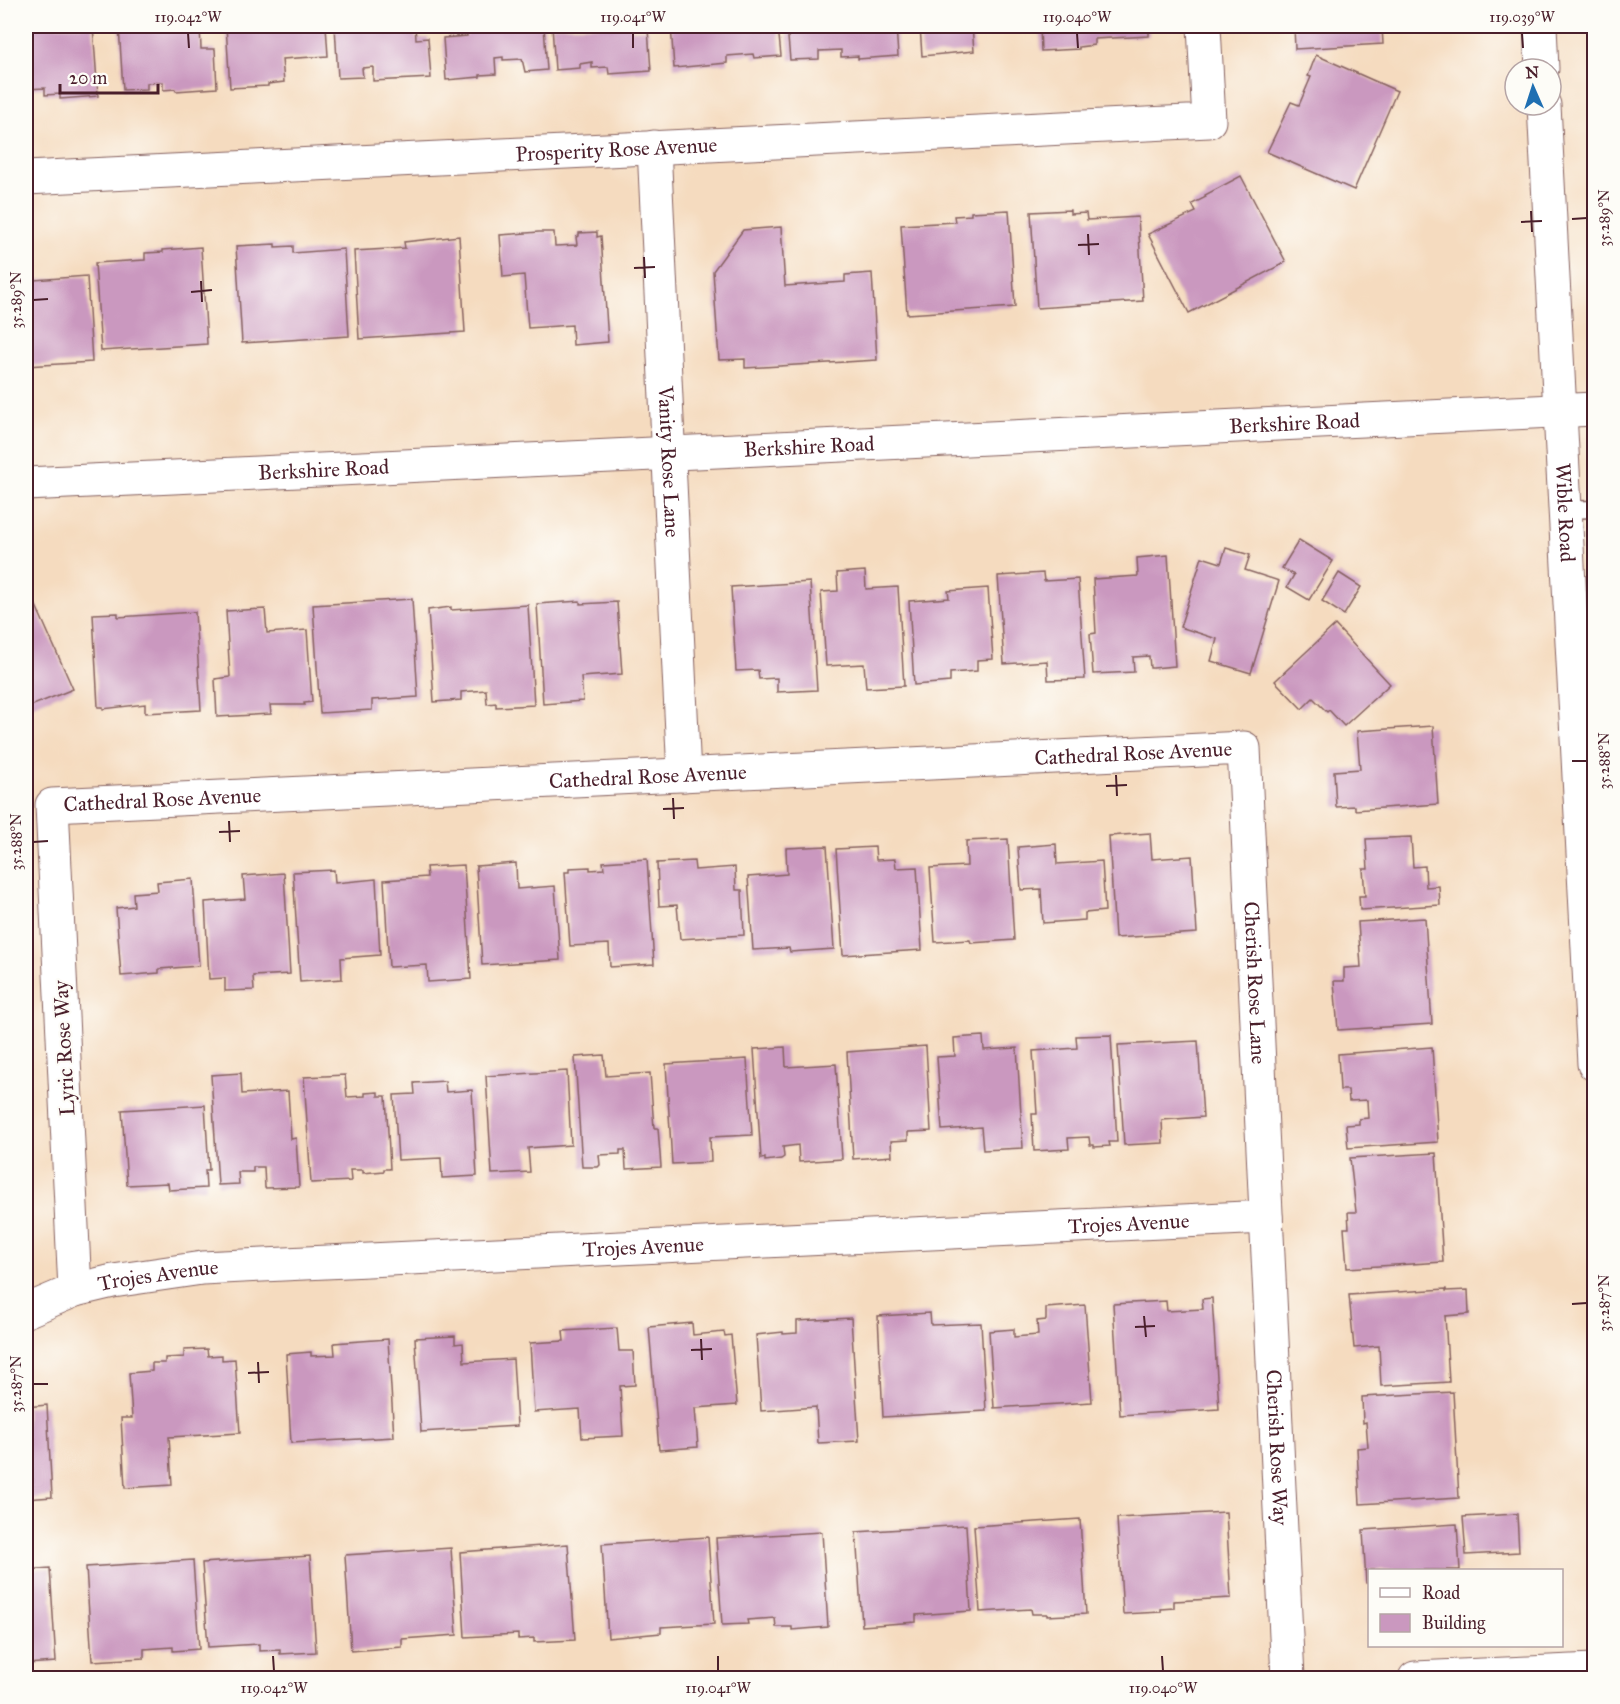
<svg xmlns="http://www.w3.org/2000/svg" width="1620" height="1704" font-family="'IM FELL Great Primer',serif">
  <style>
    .building { fill: #ca98bf }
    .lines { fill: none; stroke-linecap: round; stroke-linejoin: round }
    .lane-casing { stroke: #86615f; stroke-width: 19 }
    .street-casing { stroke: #86615f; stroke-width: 35 }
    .secondary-casing { stroke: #86615f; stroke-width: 35 }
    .lane { stroke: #fff; stroke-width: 16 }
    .street { stroke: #fff; stroke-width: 33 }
    .secondary { stroke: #fff; stroke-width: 33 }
    .ticks { fill: none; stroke: #4a1f2b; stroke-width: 2 }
    .labels { text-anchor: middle; stroke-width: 4.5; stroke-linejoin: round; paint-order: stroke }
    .street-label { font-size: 21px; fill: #4a1f2b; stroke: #fdfcf7 }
    .neatline { fill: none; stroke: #4a1f2b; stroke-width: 2 }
    .ticks-label { font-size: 15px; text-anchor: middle; fill: #4a1f2b }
  </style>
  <rect width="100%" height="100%" fill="#fdfcf7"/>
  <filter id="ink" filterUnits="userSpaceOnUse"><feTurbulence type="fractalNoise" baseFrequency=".0167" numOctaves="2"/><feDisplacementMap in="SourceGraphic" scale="12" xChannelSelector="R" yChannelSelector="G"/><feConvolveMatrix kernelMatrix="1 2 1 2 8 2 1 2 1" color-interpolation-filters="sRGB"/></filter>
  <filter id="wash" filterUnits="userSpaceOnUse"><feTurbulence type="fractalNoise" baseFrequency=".008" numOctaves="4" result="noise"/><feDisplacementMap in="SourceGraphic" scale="24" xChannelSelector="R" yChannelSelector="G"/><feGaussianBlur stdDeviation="1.35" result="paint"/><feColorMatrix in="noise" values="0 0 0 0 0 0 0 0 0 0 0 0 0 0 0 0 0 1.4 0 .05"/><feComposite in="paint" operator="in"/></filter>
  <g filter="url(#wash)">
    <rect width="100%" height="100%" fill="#f5dbbf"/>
    <g id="blocks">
      <g class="building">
        <polygon points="26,26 93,26 98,96 60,99 60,94 45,95 45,88 26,89"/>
        <polygon points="119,26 200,26 201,49 215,49 217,88 176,91 175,89 163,90 163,82 147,83 147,89 123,90"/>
        <polygon points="226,26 326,26 328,56 282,59 284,82 268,84 268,86 230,88"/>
        <polygon points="335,26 415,26 416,39 428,38 431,78 373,81 373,67 362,68 363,77 338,78"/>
        <polygon points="466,26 544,26 547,70 525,72 522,59 503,60 503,57 495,58 496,74 480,75 480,77 446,80 443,38 467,36"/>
        <polygon points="552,26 631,26 632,30 648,29 651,71 609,74 608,67 592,68 592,62 580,64 580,68 555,70"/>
        <polygon points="671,26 778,26 781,56 754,58 753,54 727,56 727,63 674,68"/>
        <polygon points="787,26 896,26 898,56 858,59 858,56 841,57 841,50 819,51 819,59 790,60"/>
        <polygon points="920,26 972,26 974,51 922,56"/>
        <polygon points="1040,26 1149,26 1149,36 1094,39 1094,45 1079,47 1079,49 1041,51"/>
        <polygon points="1294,26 1382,26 1383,44 1295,49"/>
        <polygon points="1316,55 1397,91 1354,190 1267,152 1291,102 1299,105 1311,77 1308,76"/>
        <polygon points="1241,176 1286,262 1189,313 1148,234 1196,212 1192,204 1206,197 1205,195"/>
        <polygon points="1009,210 1015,307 907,314 901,225 955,222 954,216 971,215 971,212"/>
        <polygon points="1070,210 1070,214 1086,213 1087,220 1138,217 1143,301 1037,308 1031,212"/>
        <polygon points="781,227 785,286 845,282 845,275 872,273 877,360 745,368 745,359 719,360 713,271 743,230"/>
        <polygon points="539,232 554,232 555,246 577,245 576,237 579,236 579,233 597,232 597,237 601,236 608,342 573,345 572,325 528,328 524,275 503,277 500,235"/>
        <polygon points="459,236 465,332 359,339 354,251 405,248 404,242"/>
        <polygon points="275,244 275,247 293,246 293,253 344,249 349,336 242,343 236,246"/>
        <polygon points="201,247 207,344 101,351 95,263 145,260 145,253 163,252 163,250"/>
        <polygon points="33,273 34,280 87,276 92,362 26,366 26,274"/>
        <polygon points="1299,540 1333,561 1309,600 1287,587 1294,575 1282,568"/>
        <polygon points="1226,548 1250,555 1245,570 1279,581 1251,673 1211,661 1217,639 1180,627 1202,557 1221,563"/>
        <polygon points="1168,555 1175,666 1153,668 1150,668 1149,656 1133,657 1134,672 1093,674 1090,634 1096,633 1093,579 1138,576 1137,558"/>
        <polygon points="865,571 866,589 898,587 904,686 866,688 864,664 826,666 821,592 838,591 837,573"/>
        <polygon points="1043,573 1044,581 1078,579 1085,679 1048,680 1047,661 1004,664 998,576"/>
        <polygon points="1339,573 1361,587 1344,615 1322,601"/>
        <polygon points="810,582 817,690 777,692 777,678 759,679 758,670 736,671 731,587"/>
        <polygon points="988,588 993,659 977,660 977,671 950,673 950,682 914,685 909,601 949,598 948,591"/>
        <polygon points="33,599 73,689 26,708 26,602"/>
        <polygon points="412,599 418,697 372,700 372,710 320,713 313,605"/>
        <polygon points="580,601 580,604 617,602 622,674 581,677 583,701 543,704 537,604"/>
        <polygon points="528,605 534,705 496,707 496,703 487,704 486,690 461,692 461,700 434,702 428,610 451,607 451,610"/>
        <polygon points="265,609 267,633 307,630 312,702 304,703 305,705 270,705 271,714 217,717 215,679 230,677 226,611"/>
        <polygon points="195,612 201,710 145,713 145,704 103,709 103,707 98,707 93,614 118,613 118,617"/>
        <polygon points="1335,625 1390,684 1344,726 1329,710 1327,712 1313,698 1302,709 1275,681"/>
        <polygon points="1433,726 1438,804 1355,810 1355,806 1336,807 1334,771 1360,769 1357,731"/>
        <polygon points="1150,833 1152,859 1192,856 1197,933 1115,938 1109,836"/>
        <polygon points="1411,837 1413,867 1425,866 1426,887 1439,886 1440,905 1360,910 1359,896 1365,896 1363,869 1368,869 1366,839"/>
        <polygon points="1008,839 1014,940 971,943 970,940 935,942 930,868 967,866 966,841"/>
        <polygon points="1056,844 1057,864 1102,861 1105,911 1085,913 1085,920 1043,923 1041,889 1021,890 1018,847"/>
        <polygon points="827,846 834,949 790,952 789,948 753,950 748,877 787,874 786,848"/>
        <polygon points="875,847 876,860 895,859 896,868 917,867 922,950 843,955 836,849"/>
        <polygon points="647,859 654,964 610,967 609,944 570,946 565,872 569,872 569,868 590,867 590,870 604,869 603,862"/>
        <polygon points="694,861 695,870 735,867 736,890 742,890 744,935 680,939 677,905 659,906 657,863"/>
        <polygon points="516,863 517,889 555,886 560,960 482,965 476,866"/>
        <polygon points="464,865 471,979 428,982 427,965 389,967 384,880 427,877 426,867"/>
        <polygon points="334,870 335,883 376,879 380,955 341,958 342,979 300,982 293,872"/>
        <polygon points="284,873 290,974 253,976 254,990 225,991 225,978 209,979 205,902 245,899 243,876"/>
        <polygon points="193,879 199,966 159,969 159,973 121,976 116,908 134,906 133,893 158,891 157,882"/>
        <polygon points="1425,918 1432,1024 1338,1030 1334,981 1344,981 1344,968 1361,967 1358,922"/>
        <polygon points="1111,1035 1117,1142 1109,1142 1110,1146 1094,1147 1094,1145 1090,1145 1089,1137 1068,1138 1069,1149 1034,1151 1032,1114 1037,1114 1033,1051 1077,1048 1076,1036"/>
        <polygon points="983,1036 984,1050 1017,1048 1023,1148 983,1150 981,1127 942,1130 937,1057 955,1056 954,1038"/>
        <polygon points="1198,1041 1203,1117 1162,1120 1163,1143 1124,1145 1118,1045"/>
        <polygon points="926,1046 931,1131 908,1132 908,1140 891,1141 892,1156 853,1159 847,1052"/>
        <polygon points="785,1047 786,1067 836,1064 842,1159 799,1162 798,1145 783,1147 784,1157 781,1159 765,1161 765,1158 761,1159 754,1049"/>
        <polygon points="1432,1047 1438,1142 1348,1148 1346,1125 1359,1124 1359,1119 1368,1118 1367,1100 1349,1101 1348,1090 1340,1090 1338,1054"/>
        <polygon points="604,1055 606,1076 650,1073 654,1128 658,1128 661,1167 626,1169 625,1150 620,1150 620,1154 599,1155 600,1165 598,1167 582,1167 575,1057"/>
        <polygon points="747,1059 752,1135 710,1137 711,1162 672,1164 666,1064"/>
        <polygon points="567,1071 571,1145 528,1148 530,1172 492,1174 486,1076"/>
        <polygon points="241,1073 242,1094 288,1091 291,1139 296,1138 299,1187 265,1188 264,1167 253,1167 253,1172 238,1172 239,1184 218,1185 211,1075"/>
        <polygon points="345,1075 347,1097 365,1096 365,1093 378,1092 378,1096 386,1096 390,1169 384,1169 384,1171 363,1173 363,1170 350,1170 351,1181 311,1183 304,1077"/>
        <polygon points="445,1081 446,1092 472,1090 477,1176 442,1178 441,1158 398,1160 394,1095 415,1094 414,1083"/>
        <polygon points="205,1105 209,1170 205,1170 206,1188 169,1190 168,1183 127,1185 122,1110"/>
        <polygon points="1436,1153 1443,1262 1347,1268 1344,1228 1349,1228 1348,1212 1356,1212 1350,1158"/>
        <polygon points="1446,1289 1446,1291 1468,1290 1469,1314 1445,1316 1449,1382 1381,1386 1379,1346 1354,1348 1349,1295"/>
        <polygon points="1212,1298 1219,1409 1120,1415 1113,1304 1166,1301 1167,1311 1203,1309 1202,1299"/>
        <polygon points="1085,1305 1092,1402 994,1408 989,1331 1014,1329 1014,1337 1038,1335 1037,1321 1046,1320 1046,1308"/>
        <polygon points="930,1313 931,1325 981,1323 986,1411 883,1417 878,1316"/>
        <polygon points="851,1318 859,1441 818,1443 816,1407 761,1411 756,1335 783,1332 783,1334 797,1333 797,1321"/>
        <polygon points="692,1323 693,1335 724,1332 725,1336 731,1335 737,1405 695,1408 698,1447 659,1450 649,1327"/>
        <polygon points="617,1328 619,1351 633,1351 635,1385 620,1386 623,1436 582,1438 580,1409 534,1412 530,1343 564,1341 563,1331"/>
        <polygon points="455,1336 455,1344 463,1343 464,1362 513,1359 517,1426 421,1432 415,1338"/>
        <polygon points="388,1339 394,1437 291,1443 286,1354 311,1352 311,1356 335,1355 334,1343"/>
        <polygon points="207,1349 208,1356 222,1355 222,1360 235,1359 240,1433 169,1437 172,1485 125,1488 121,1418 132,1418 129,1373 152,1371 152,1363 165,1363 165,1358 184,1357 184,1350"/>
        <polygon points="1453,1392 1459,1498 1360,1504 1357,1448 1368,1447 1366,1422 1363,1423 1362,1397"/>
        <polygon points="47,1405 52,1497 26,1499 26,1407"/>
        <polygon points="1226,1512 1231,1598 1174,1601 1174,1608 1161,1609 1161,1612 1123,1614 1117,1518"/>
        <polygon points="1517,1514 1519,1552 1466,1555 1463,1517"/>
        <polygon points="1080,1519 1086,1614 1047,1616 1047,1614 1032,1614 1031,1609 980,1612 974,1526"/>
        <polygon points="1457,1524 1460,1570 1370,1570 1370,1583 1366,1583 1363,1530"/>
        <polygon points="966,1525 971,1611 916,1615 916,1622 862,1626 856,1532"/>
        <polygon points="822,1532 828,1627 792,1630 792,1627 776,1627 775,1618 747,1620 748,1624 722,1625 716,1538"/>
        <polygon points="708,1537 714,1624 661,1627 661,1633 608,1638 602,1544"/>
        <polygon points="568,1544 575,1640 534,1642 534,1638 518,1639 518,1634 465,1637 460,1552"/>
        <polygon points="451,1548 457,1635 402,1639 402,1647 351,1651 345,1555"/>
        <polygon points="310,1556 316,1652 280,1654 280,1650 259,1651 259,1644 208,1647 202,1563"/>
        <polygon points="193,1560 199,1649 173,1651 173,1647 144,1649 144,1658 92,1661 86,1567"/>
        <polygon points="50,1568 56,1662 26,1664 26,1570"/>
      </g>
    </g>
  </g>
  <g filter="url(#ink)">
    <use href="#blocks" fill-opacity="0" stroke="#86615f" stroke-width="1.5"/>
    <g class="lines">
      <g class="lane-casing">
        <polyline id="lane" points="1565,510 1594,509"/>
      </g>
      <g class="street-casing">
        <g id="street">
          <path id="s1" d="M654,147L684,775"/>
          <path id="s2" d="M26,178L1209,121L1204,26"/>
          <path id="s3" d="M75,1290L52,805L1244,748L1288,1678"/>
          <path id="s4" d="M26,1311L75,1290L113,1281L202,1268L1266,1217"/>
          <polyline points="1415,1678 1594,1670"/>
        </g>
      </g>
      <g class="secondary-casing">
        <g id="secondary">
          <polyline points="1540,26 1542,69"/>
          <path id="s5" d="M1544,105L1594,1064"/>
          <path id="s6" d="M26,484L1594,409"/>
        </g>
      </g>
      <use href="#lane" class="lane"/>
      <use href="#street" class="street"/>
      <use href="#secondary" class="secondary"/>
    </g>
  </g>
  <path class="ticks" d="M188,33L189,48M633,33V48M1077,33L1078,48M1522,33L1523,48M1531,211L1532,232M1572,219L1587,218M1521,222L1542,221M1088,234L1089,255M1078,245L1099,244M644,257L645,278M634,268L655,267M201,281L202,302M191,292L212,290M33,300L48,299M1572,761H1587M1116,775L1117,796M1106,786L1127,785M673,798L674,819M663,809L684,808M229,821L230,842M219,832L240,831M33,842L48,841M1572,1304L1587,1303M1144,1316L1146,1337M1135,1327L1155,1326M701,1339L702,1360M691,1350L712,1349M258,1362L259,1383M248,1373L269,1372M33,1384H48M273,1656L274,1671M718,1656V1671M1162,1656L1163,1671"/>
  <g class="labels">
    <g class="street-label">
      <text dy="7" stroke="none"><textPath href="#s2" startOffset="591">Prosperity Rose Avenue</textPath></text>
      <text dy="7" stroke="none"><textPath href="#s6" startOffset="1270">Berkshire Road</textPath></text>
      <text dy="7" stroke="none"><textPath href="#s6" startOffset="784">Berkshire Road</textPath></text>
      <text dy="7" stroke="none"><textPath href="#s1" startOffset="315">Vanity Rose Lane</textPath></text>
      <text dy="7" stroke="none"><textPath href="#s6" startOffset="298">Berkshire Road</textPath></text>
      <text dy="7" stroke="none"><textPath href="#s5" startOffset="408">Wible Road</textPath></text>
      <text dy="7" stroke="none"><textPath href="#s3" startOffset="1568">Cathedral Rose Avenue</textPath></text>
      <text dy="7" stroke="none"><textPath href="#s3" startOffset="1082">Cathedral Rose Avenue</textPath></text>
      <text dy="7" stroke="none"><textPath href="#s3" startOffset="596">Cathedral Rose Avenue</textPath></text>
      <text dy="7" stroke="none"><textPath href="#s3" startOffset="1914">Cherish Rose Lane</textPath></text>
      <text transform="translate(64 1048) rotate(-93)" y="7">Lyric Rose Way</text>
      <text dy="7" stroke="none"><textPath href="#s4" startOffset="1110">Trojes Avenue</textPath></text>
      <text dy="7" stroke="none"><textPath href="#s4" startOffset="624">Trojes Avenue</textPath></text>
      <text dy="7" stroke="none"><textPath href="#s4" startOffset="138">Trojes Avenue</textPath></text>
      <text dy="7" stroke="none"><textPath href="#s3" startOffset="2379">Cherish Rose Way</textPath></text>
    </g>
  </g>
  <rect width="1620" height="1704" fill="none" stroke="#fdfcf7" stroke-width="66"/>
  <rect x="1368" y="1569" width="195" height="78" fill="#fdfcf7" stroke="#b5a4a5" stroke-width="1.5"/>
  <rect x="1380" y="1588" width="30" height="9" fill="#ffffff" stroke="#b5a4a5" stroke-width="1.5"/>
  <text x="1422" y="1599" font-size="18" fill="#4a1f2b">Road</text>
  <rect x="1380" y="1614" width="30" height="18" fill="#ca98bf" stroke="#b5a4a5" stroke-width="1.5"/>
  <text x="1422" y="1629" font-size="18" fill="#4a1f2b">Building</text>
  <g transform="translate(1533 87) rotate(357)"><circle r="28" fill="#fdfcf7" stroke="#b5a4a5" stroke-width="1.5"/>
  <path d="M0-4.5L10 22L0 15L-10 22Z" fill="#1f6fb2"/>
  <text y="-9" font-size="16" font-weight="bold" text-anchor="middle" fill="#4a1f2b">N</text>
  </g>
  <path d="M60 84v9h98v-9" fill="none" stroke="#4a1f2b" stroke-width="3"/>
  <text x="69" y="84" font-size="18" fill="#4a1f2b" stroke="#fdfcf7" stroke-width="4.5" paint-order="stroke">20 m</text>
  <rect x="33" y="33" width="1554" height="1638" class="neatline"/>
  <g class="ticks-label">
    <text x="188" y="22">119.042°W</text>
    <text x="633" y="22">119.041°W</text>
    <text x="1077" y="22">119.040°W</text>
    <text x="1522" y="22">119.039°W</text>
    <text transform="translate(1604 218) rotate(-90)" y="5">35.289°N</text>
    <text transform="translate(16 300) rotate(-90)" y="5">35.289°N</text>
    <text transform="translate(1604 761) rotate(-90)" y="5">35.288°N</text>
    <text transform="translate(16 842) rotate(-90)" y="5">35.288°N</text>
    <text transform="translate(1604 1303) rotate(-90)" y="5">35.287°N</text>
    <text transform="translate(16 1384) rotate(-90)" y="5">35.287°N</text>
    <text x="274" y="1693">119.042°W</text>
    <text x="718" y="1693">119.041°W</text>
    <text x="1163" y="1693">119.040°W</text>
  </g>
</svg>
